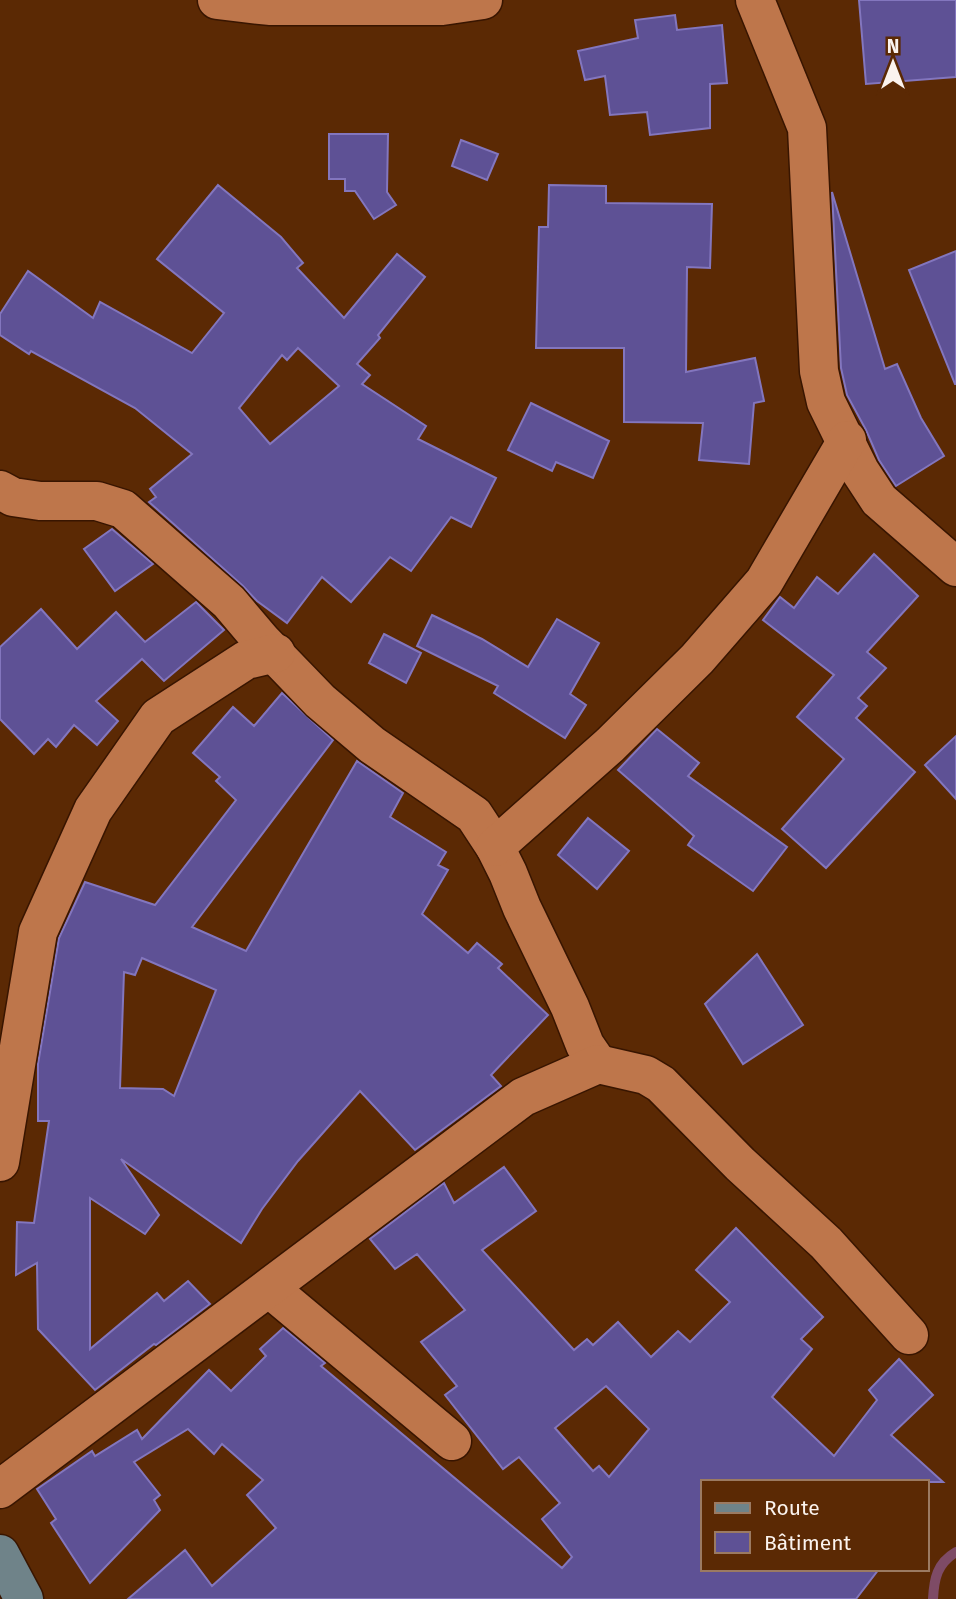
<svg xmlns="http://www.w3.org/2000/svg" width="956" height="1599" font-family="'Fira Sans',sans-serif">
  <style>
    .lines { fill: none; stroke-linecap: round; stroke-linejoin: round }
    .stream { stroke: #7e4b66; stroke-width: 10 }
    .building { fill: #5e5195; stroke: #8376be; stroke-width: 2; fill-rule: evenodd }
    .minor-casing { stroke: #381500; stroke-width: 41 }
    .major-casing { stroke: #381500; stroke-width: 41 }
    .minor { stroke: #be764b; stroke-width: 38 }
    .major { stroke: #6f8389; stroke-width: 38 }
  </style>
  <rect width="100%" height="100%" fill="#5b2904"/>
  <g class="lines">
    <path class="stream" d="M933,1599C934,1579 937,1563 956,1552"/>
  </g>
  <g class="building">
    <polygon points="859,0 956,0 956,77 866,84"/>
    <polygon points="675,15 677,30 722,25 727,83 710,84 710,128 650,135 647,112 610,115 605,76 585,80 578,51 638,38 635,20"/>
    <polygon points="329,134 388,134 387,192 396,205 374,219 355,191 345,191 345,179 329,179"/>
    <polygon points="461,140 498,154 487,180 452,166"/>
    <path d="M218,185L281,237L303,263L297,268L344,318L397,254L425,277L378,335L380,338L357,364L370,375L362,384L426,426L418,439L496,478L471,527L451,517L411,571L390,557L351,602L322,577L287,623L257,601L243,586L149,502L156,497L150,489L192,454L135,408L31,351L29,354L0,335V314L28,271L93,318L100,302L192,353L224,313L157,259ZM298,348L339,386L270,444L239,408L282,355L287,360Z"/>
    <polygon points="549,185 606,186 606,203 712,204 710,268 687,267 686,372 755,358 764,401 754,403 749,464 699,460 703,423 624,422 624,348 536,348 539,227 548,227"/>
    <polygon points="832,192 885,369 897,364 921,418 944,456 896,486 879,460 866,430 847,395 841,368"/>
    <polygon points="956,251 956,384 955,384 909,270"/>
    <polygon points="531,403 609,441 593,478 556,462 552,471 508,450"/>
    <polygon points="112,529 153,564 115,591 84,549"/>
    <polygon points="874,554 918,596 867,652 886,668 858,698 867,706 856,718 915,772 826,868 782,829 844,759 797,717 834,675 763,620 780,597 794,608 817,577 838,594"/>
    <polygon points="196,602 224,630 164,681 142,659 96,701 118,721 97,745 74,725 56,747 48,739 34,754 0,719 0,647 41,609 77,649 116,612 145,642"/>
    <polygon points="432,615 482,639 528,667 557,619 599,643 570,694 586,705 565,738 494,693 498,686 417,646"/>
    <polygon points="384,634 421,653 406,683 369,663"/>
    <path d="M282,693L333,740L192,927L246,951L357,761L403,793L390,817L446,852L438,865L448,870L422,914L468,953L477,943L502,964L498,968L548,1015L491,1075L501,1086L415,1150L360,1091L298,1161L262,1209L241,1243L121,1159L159,1215L145,1234L90,1198V1349L157,1293L164,1301L188,1281L210,1304L156,1345L154,1344L95,1390L38,1329L37,1263L16,1275L17,1222L34,1223L49,1121H38V1064L59,938L85,882L155,905L236,800L216,781L220,777L193,753L233,707L254,726ZM142,958L216,990L174,1096L163,1089L120,1088L124,972L135,975Z"/>
    <polygon points="657,729 699,763 688,776 787,847 753,891 688,845 694,836 618,770"/>
    <polygon points="956,736 956,799 925,765"/>
    <polygon points="588,818 629,851 597,889 558,855"/>
    <polygon points="757,954 803,1025 743,1064 705,1004"/>
    <path d="M504,1167L536,1211L482,1250L574,1350L587,1339L593,1345L618,1322L651,1357L678,1331L690,1342L730,1302L696,1270L736,1228L823,1317L801,1339L812,1349L772,1397L834,1456L877,1400L869,1390L899,1359L933,1395L891,1435L943,1482H702V1569H879L856,1599H128L185,1550L212,1586L276,1528L247,1495L263,1480L222,1444L214,1454L188,1429L134,1462L160,1495L154,1500L160,1510L90,1583L51,1523L56,1519L37,1489L92,1451L95,1456L137,1430L142,1439L209,1370L231,1391L266,1356L260,1349L283,1328L325,1363L321,1366L562,1568L572,1557L542,1519L560,1503L519,1457L503,1469L445,1395L457,1386L421,1342L465,1310L417,1254L395,1269L370,1239L444,1183L454,1203ZM606,1386L649,1429L609,1477L599,1466L593,1471L555,1428Z"/>
  </g>
  <g class="lines">
    <g class="minor-casing">
      <g id="minor">
        <polyline points="217,0 269,6 442,6 483,0"/>
        <polyline points="755,0 807,128 819,371 826,402 860,471 879,500 956,567"/>
        <polyline points="0,490 13,497 40,501 97,501 123,509 229,602 262,641 320,701 372,745 474,815 495,847 508,873 522,908 570,1007 585,1045 598,1064"/>
        <polyline points="495,847 610,745 697,659 764,582 847,440"/>
        <polyline points="0,1162 38,932 93,810 158,717 246,660 276,653"/>
        <polyline points="269,1288 452,1441"/>
        <polyline points="0,1489 523,1097 598,1064 646,1075 661,1084 740,1164 826,1243 909,1335"/>
      </g>
    </g>
    <g class="major-casing">
      <polyline id="major" points="0,1554 24,1599"/>
    </g>
    <use href="#minor" class="minor"/>
    <use href="#major" class="major"/>
  </g>
  <rect x="701" y="1480" width="228" height="91" fill="#5b2904" stroke="#9b7a62" stroke-width="2"/>
  <rect x="715" y="1503" width="35" height="10" fill="#6f8389" stroke="#9b7a62" stroke-width="2"/>
  <text x="764" y="1515" font-size="21" fill="#fbf3ee">Route</text>
  <rect x="715" y="1532" width="35" height="21" fill="#5e5195" stroke="#9b7a62" stroke-width="2"/>
  <text x="764" y="1550" font-size="21" fill="#fbf3ee">Bâtiment</text>
  <g transform="translate(893 63)" stroke="#5b2904" stroke-width="5" paint-order="stroke">
  <path d="M0-5L12 26L0 18L-12 26Z" fill="#fbf3ee"/>
  <text y="-10" font-size="19" font-weight="bold" text-anchor="middle" fill="#fbf3ee">N</text>
  </g>
</svg>
